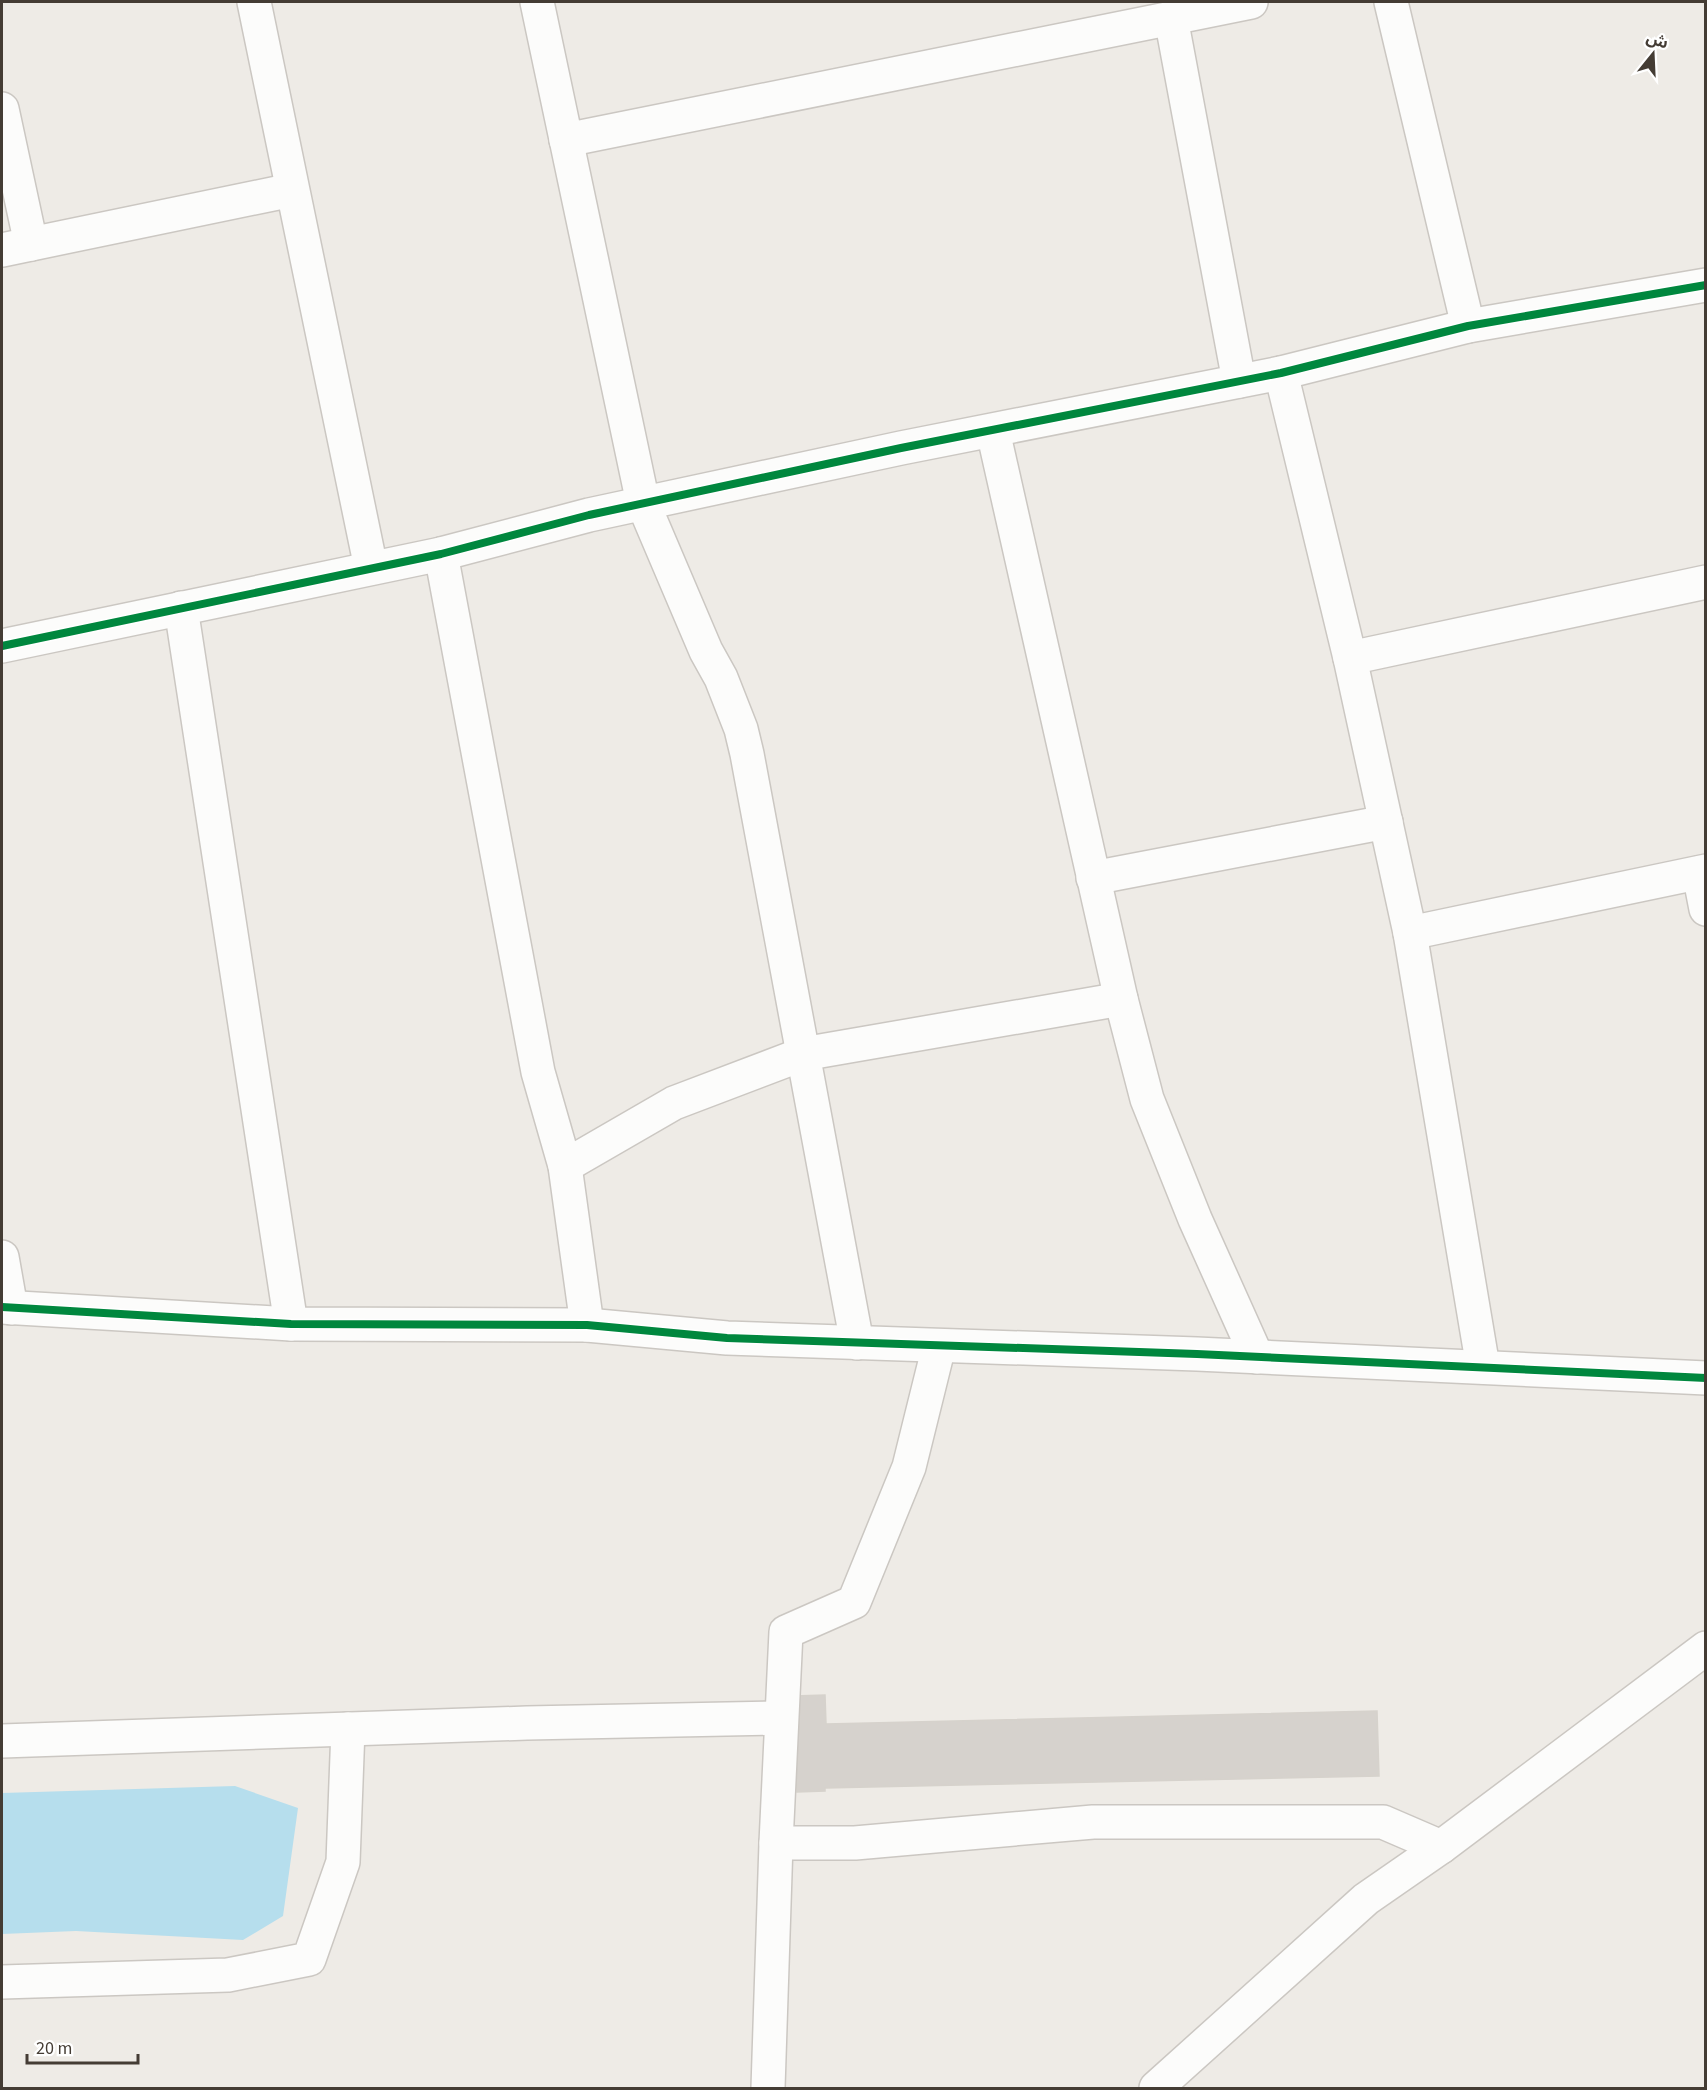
<svg xmlns="http://www.w3.org/2000/svg" width="1707" height="2090" font-family="'Source Sans 3','Noto Sans Arabic',sans-serif">
  <style>
    .water { fill: #b6deed }
    .building { fill: #d6d2cd; stroke: #d6d2cc; stroke-width: 1.5 }
    .lines { fill: none; stroke-linecap: round; stroke-linejoin: round }
    .minor-casing { stroke: #cbc7c2; stroke-width: 36 }
    .minor { stroke: #fcfcfb; stroke-width: 33 }
    .cycleway-casing { stroke: #fff; stroke-width: 11 }
    .cycleway { stroke: #00873e; stroke-width: 8 }
  </style>
  <rect width="100%" height="100%" fill="#eeebe6"/>
  <polygon class="water" points="235,1786 298,1808 283,1916 243,1940 76,1931 2,1934 2,1793"/>
  <polygon class="building" points="825,1695 826,1724 1377,1711 1379,1776 825,1788 825,1791 797,1792 794,1696"/>
  <g class="lines">
    <g class="minor-casing">
      <g id="minor">
        <polyline points="254,2 371,568"/>
        <polyline points="537,2 643,503 706,651 721,678 741,729 747,754 857,1343"/>
        <polyline points="1391,2 1468,326"/>
        <polyline points="1171,18 1239,381"/>
        <polyline points="2,109 31,244"/>
        <polyline points="566,140 1251,2"/>
        <polyline points="2,250 292,190"/>
        <polyline points="1281,373 1350,658 1410,933 1483,1367"/>
        <polyline points="993,431 1121,999 1147,1099 1195,1219 1257,1357"/>
        <polyline points="441,554 538,1072 565,1166 587,1325"/>
        <polyline points="181,608 291,1324"/>
        <polyline points="2,646 441,554 589,515 901,448 1281,373 1468,326 1706,285"/>
        <polyline points="1350,658 1706,582"/>
        <polyline points="1699,873 1706,909"/>
        <polyline points="1093,878 1386,822"/>
        <polyline points="1410,933 1706,871"/>
        <polyline points="565,1166 674,1103 803,1054 1121,999"/>
        <polyline points="2,1257 11,1308"/>
        <polyline points="2,1307 291,1324 587,1325 727,1338 1197,1354 1706,1378"/>
        <polyline points="2,1741 527,1723 781,1718"/>
        <polyline points="776,1843 855,1843 1093,1822 1383,1822 1441,1847"/>
        <polyline points="2,1982 228,1975 309,1959 343,1862 348,1729"/>
        <polyline points="768,2088 776,1843 786,1632 854,1602 909,1467 939,1346"/>
        <polyline points="1156,2088 1366,1899 1441,1847 1706,1648"/>
      </g>
    </g>
    <use href="#minor" class="minor"/>
    <g class="cycleway-casing">
      <g id="cycleway">
        <polyline points="2,646 441,554 589,515 901,448 1281,373 1468,326 1706,285"/>
        <polyline points="2,1307 291,1324 587,1325 727,1338 1197,1354 1706,1378"/>
      </g>
    </g>
    <use href="#cycleway" class="cycleway"/>
  </g>
  <rect width="1707" height="2090" fill="none" stroke="#443c34" stroke-width="6"/>
  <g transform="translate(1653 54) rotate(18)" stroke="#ffffff" stroke-width="4.5" paint-order="stroke">
  <path d="M0-4.5L10 22L0 15L-10 22Z" fill="#443c34"/>
  <text y="-9" font-size="16" font-weight="bold" text-anchor="middle" fill="#443c34">ش</text>
  </g>
  <path d="M27 2054v9h111v-9" fill="none" stroke="#443c34" stroke-width="3"/>
  <text x="36" y="2054" font-size="18" fill="#443c34" stroke="#ffffff" stroke-width="4.5" paint-order="stroke">20 m</text>
</svg>
